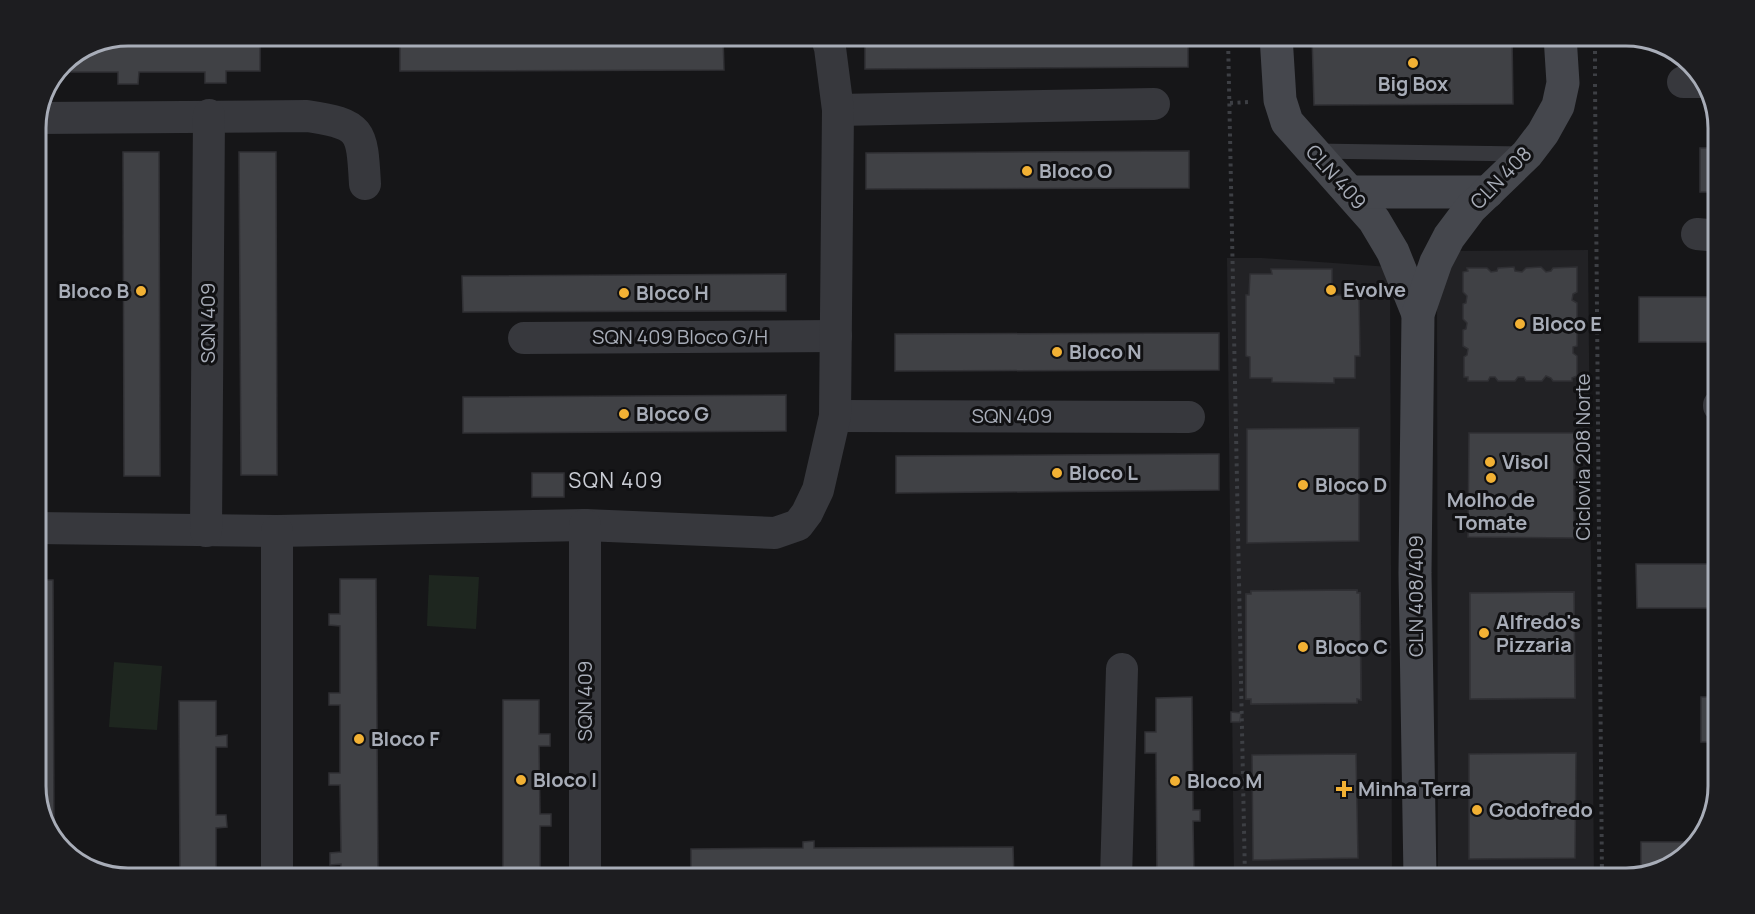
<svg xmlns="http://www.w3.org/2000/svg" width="1755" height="914" font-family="Manrope,sans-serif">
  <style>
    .built { fill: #222225 }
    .green { fill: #1e261f }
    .building { fill: #404145; stroke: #303034; stroke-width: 1.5; fill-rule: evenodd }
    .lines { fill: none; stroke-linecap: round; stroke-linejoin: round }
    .path { stroke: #3d3f44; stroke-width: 4; stroke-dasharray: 3 4.5; stroke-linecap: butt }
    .lane { stroke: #37383d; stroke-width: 15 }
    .street { stroke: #37383d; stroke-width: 32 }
    .secondary { stroke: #45474d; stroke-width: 33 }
    .poi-dot { fill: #f2b134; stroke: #111113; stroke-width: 2 }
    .labels { text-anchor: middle; stroke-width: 6; stroke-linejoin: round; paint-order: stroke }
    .poi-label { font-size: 20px; font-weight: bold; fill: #a8adb8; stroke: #111113; text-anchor: start }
    .street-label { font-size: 20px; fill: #a8adb8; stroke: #111113 }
    .neighbourhood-label { font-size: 21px; letter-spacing: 1.5px; fill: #c9ccd4; stroke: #111113 }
    .rim { fill: none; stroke: #a8adb8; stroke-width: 3 }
  </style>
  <rect width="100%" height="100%" fill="#161618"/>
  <g class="built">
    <polygon points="1588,250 1594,878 1438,878 1437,287 1451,251"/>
    <polygon points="1227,258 1262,258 1390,267 1392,878 1234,878"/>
  </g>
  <g class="green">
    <polygon points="429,575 479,577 476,629 427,626"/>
    <polygon points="114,662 162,666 157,730 109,727"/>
  </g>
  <g class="building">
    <polygon points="129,36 260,36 260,71 226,71 226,83 205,83 205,72 139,72 138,84 118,84 118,72 59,72 63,63"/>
    <polygon points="400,36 723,36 724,70 400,71"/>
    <polygon points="865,36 1188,36 1188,67 865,69"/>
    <polygon points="1312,36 1512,36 1513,104 1314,105"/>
    <rect x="1700" y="148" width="19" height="44"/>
    <polygon points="1189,151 1189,188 866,189 866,153"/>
    <polygon points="123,152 159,152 160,476 124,476"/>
    <polygon points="239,152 276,152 277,475 241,475"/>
    <polygon points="1514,267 1515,271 1522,272 1526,268 1541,267 1546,272 1551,271 1553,268 1577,267 1577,292 1573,294 1572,300 1577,303 1577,318 1573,322 1572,326 1577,329 1577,346 1573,347 1573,353 1577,356 1577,376 1572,378 1572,381 1553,381 1551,378 1546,376 1542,381 1526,381 1524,377 1518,377 1515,381 1498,381 1495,377 1490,377 1488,381 1468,381 1468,377 1464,377 1464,357 1467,355 1468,349 1463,346 1463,330 1466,329 1467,323 1463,319 1463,304 1466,303 1467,296 1463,292 1463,272 1468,271 1467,268 1487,268 1491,272 1497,271 1498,268"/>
    <polygon points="1271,269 1332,269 1332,295 1359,295 1360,356 1355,356 1355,378 1334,378 1334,383 1272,382 1272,378 1250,378 1250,357 1246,356 1246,295 1249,295 1250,274 1272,274"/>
    <polygon points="786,274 786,311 463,312 462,276"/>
    <rect x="1639" y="297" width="80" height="45"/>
    <polygon points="1219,333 1219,370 895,371 895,334"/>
    <polygon points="786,395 786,431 463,433 463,397"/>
    <polygon points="1359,428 1359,541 1247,543 1247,429"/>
    <polygon points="1469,433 1574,433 1574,538 1468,537"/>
    <polygon points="1208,454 1219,454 1219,490 896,493 896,456"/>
    <rect x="532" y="473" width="32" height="24"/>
    <polygon points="1636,564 1719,564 1719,608 1637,608"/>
    <polygon points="340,579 376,579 378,878 341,878 341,864 330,865 330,853 341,852 340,785 329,785 329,773 340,773 340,705 329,705 329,693 340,693 340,626 329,625 329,614 340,614"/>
    <polygon points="36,580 53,580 54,839 51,837 36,792"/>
    <path d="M1357,590V593H1360L1361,700L1357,699V703L1251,704V699H1246V594H1251V591ZM1291,644H1316V654L1291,653Z"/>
    <polygon points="1357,590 1357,593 1360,593 1361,700 1357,699 1357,703 1251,704 1251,699 1246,699 1246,594 1251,594 1251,591"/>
    <polygon points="1574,592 1575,698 1470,699 1470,593"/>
    <polygon points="1574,592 1575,698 1470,699 1470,593"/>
    <polygon points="1192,697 1193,810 1200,810 1200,821 1193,821 1194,878 1157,878 1156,753 1145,753 1145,732 1156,732 1156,698"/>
    <rect x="1701" y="697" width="18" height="45"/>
    <polygon points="503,700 539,700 539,734 550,734 550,746 539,746 540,814 551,814 551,826 540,826 540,878 503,878"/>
    <polygon points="179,701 216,701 216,736 227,735 227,747 216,747 216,815 226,815 227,827 216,828 216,878 180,878"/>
    <polygon points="1231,712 1241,713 1240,722 1231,722"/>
    <polygon points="1576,753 1575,858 1469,859 1469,754"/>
    <polygon points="1356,754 1358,858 1253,860 1252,755"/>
    <polygon points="814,841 814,848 1013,847 1014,878 691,878 691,849 803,848 803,842"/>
    <polygon points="1641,842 1695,842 1673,865 1641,874"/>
  </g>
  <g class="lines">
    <g class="path">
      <polyline points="1228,36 1245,878"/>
      <polyline points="1595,36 1595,76"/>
      <polyline points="1595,84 1602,878"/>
      <polyline points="1230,103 1250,102"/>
    </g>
    <polyline class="lane" points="1314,151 1524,154"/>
    <g class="street">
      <polyline points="1683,82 1705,82"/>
      <polyline points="838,110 1154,104"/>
      <path d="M38,118L307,116C362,124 362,130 365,184"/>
      <polyline points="1697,234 1719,236"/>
      <polyline points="524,338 836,336"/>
      <polyline points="1719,405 1719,406"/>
      <polyline points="835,416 1189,417"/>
      <polyline points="36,528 277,531 585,525 775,533 798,525 807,513 818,490 835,416 838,110 830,48 826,36"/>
      <polyline points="206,531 209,115"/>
      <polyline points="277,878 277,531"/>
      <polyline points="585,878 585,525"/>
      <polyline points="1116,878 1122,669"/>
    </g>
    <g class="secondary">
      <polyline points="1276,36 1280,100 1287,122 1374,220 1393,252 1418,314"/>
      <polyline points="1351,192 1488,192"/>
      <polyline points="1420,878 1415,573 1418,314 1436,262 1449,237 1470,209 1527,154 1543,133 1558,106 1563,83 1560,36"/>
    </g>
  </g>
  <g class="poi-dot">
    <circle cx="1413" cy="63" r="6"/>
    <circle cx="1027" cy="171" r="6"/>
    <circle cx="1331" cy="290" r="6"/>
    <circle cx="141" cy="291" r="6"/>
    <circle cx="624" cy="293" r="6"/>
    <circle cx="1520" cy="324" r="6"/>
    <circle cx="1057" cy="352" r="6"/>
    <circle cx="624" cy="414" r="6"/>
    <circle cx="1490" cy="462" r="6"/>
    <circle cx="1057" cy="473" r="6"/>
    <circle cx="1491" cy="478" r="6"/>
    <circle cx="1303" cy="485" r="6"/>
    <circle cx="1484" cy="633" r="6"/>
    <circle cx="1303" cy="647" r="6"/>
    <circle cx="359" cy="739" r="6"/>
    <circle cx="521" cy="780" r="6"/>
    <circle cx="1175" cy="781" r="6"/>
    <path d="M1341 780h6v6h6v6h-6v6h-6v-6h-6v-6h6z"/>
    <circle cx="1477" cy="810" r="6"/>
  </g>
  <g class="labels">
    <g class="poi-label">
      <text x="1413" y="91" text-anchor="middle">Big Box</text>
      <text x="1039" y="178">Bloco O</text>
      <text x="1343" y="297">Evolve</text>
      <text x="129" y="298" text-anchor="end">Bloco B</text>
      <text x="636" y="300">Bloco H</text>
      <text x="1532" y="331">Bloco E</text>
      <text x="1069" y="359">Bloco N</text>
      <text x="636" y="421">Bloco G</text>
      <text x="1502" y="469">Visol</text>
      <text x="1069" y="480">Bloco L</text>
      <text x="1315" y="492">Bloco D</text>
      <text x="1491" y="507" text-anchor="middle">Molho de<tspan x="1491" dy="23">Tomate</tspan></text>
      <text x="1496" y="629">Alfredo's<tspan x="1496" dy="23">Pizzaria</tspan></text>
      <text x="1315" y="654">Bloco C</text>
      <text x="371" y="746">Bloco F</text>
      <text x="533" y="787">Bloco I</text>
      <text x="1187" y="788">Bloco M</text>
      <text x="1358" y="796">Minha Terra</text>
      <text x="1489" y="817">Godofredo</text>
    </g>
    <g class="street-label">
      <text transform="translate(1336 177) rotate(48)" y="7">CLN 409</text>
      <text transform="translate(1501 178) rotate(-46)" y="7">CLN 408</text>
      <text transform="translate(208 323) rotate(-90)" y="7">SQN 409</text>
      <text x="680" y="344">SQN 409 Bloco G/H</text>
      <text x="1012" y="423">SQN 409</text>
      <text transform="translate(1583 457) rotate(-90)" y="7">Ciclovia 208 Norte</text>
      <text transform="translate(1416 596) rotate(-90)" y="7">CLN 408/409</text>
      <text transform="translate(585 701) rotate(-90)" y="7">SQN 409</text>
    </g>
    <g class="neighbourhood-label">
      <text x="616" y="488">SQN 409</text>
    </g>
  </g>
  <path d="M0 0H1755V914H0ZM128 46H1626A82 82 0 0 1 1708 128V786A82 82 0 0 1 1626 868H128A82 82 0 0 1 46 786V128A82 82 0 0 1 128 46Z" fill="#1d1d20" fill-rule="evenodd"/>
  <path class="rim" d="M128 46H1626A82 82 0 0 1 1708 128V786A82 82 0 0 1 1626 868H128A82 82 0 0 1 46 786V128A82 82 0 0 1 128 46Z"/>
</svg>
